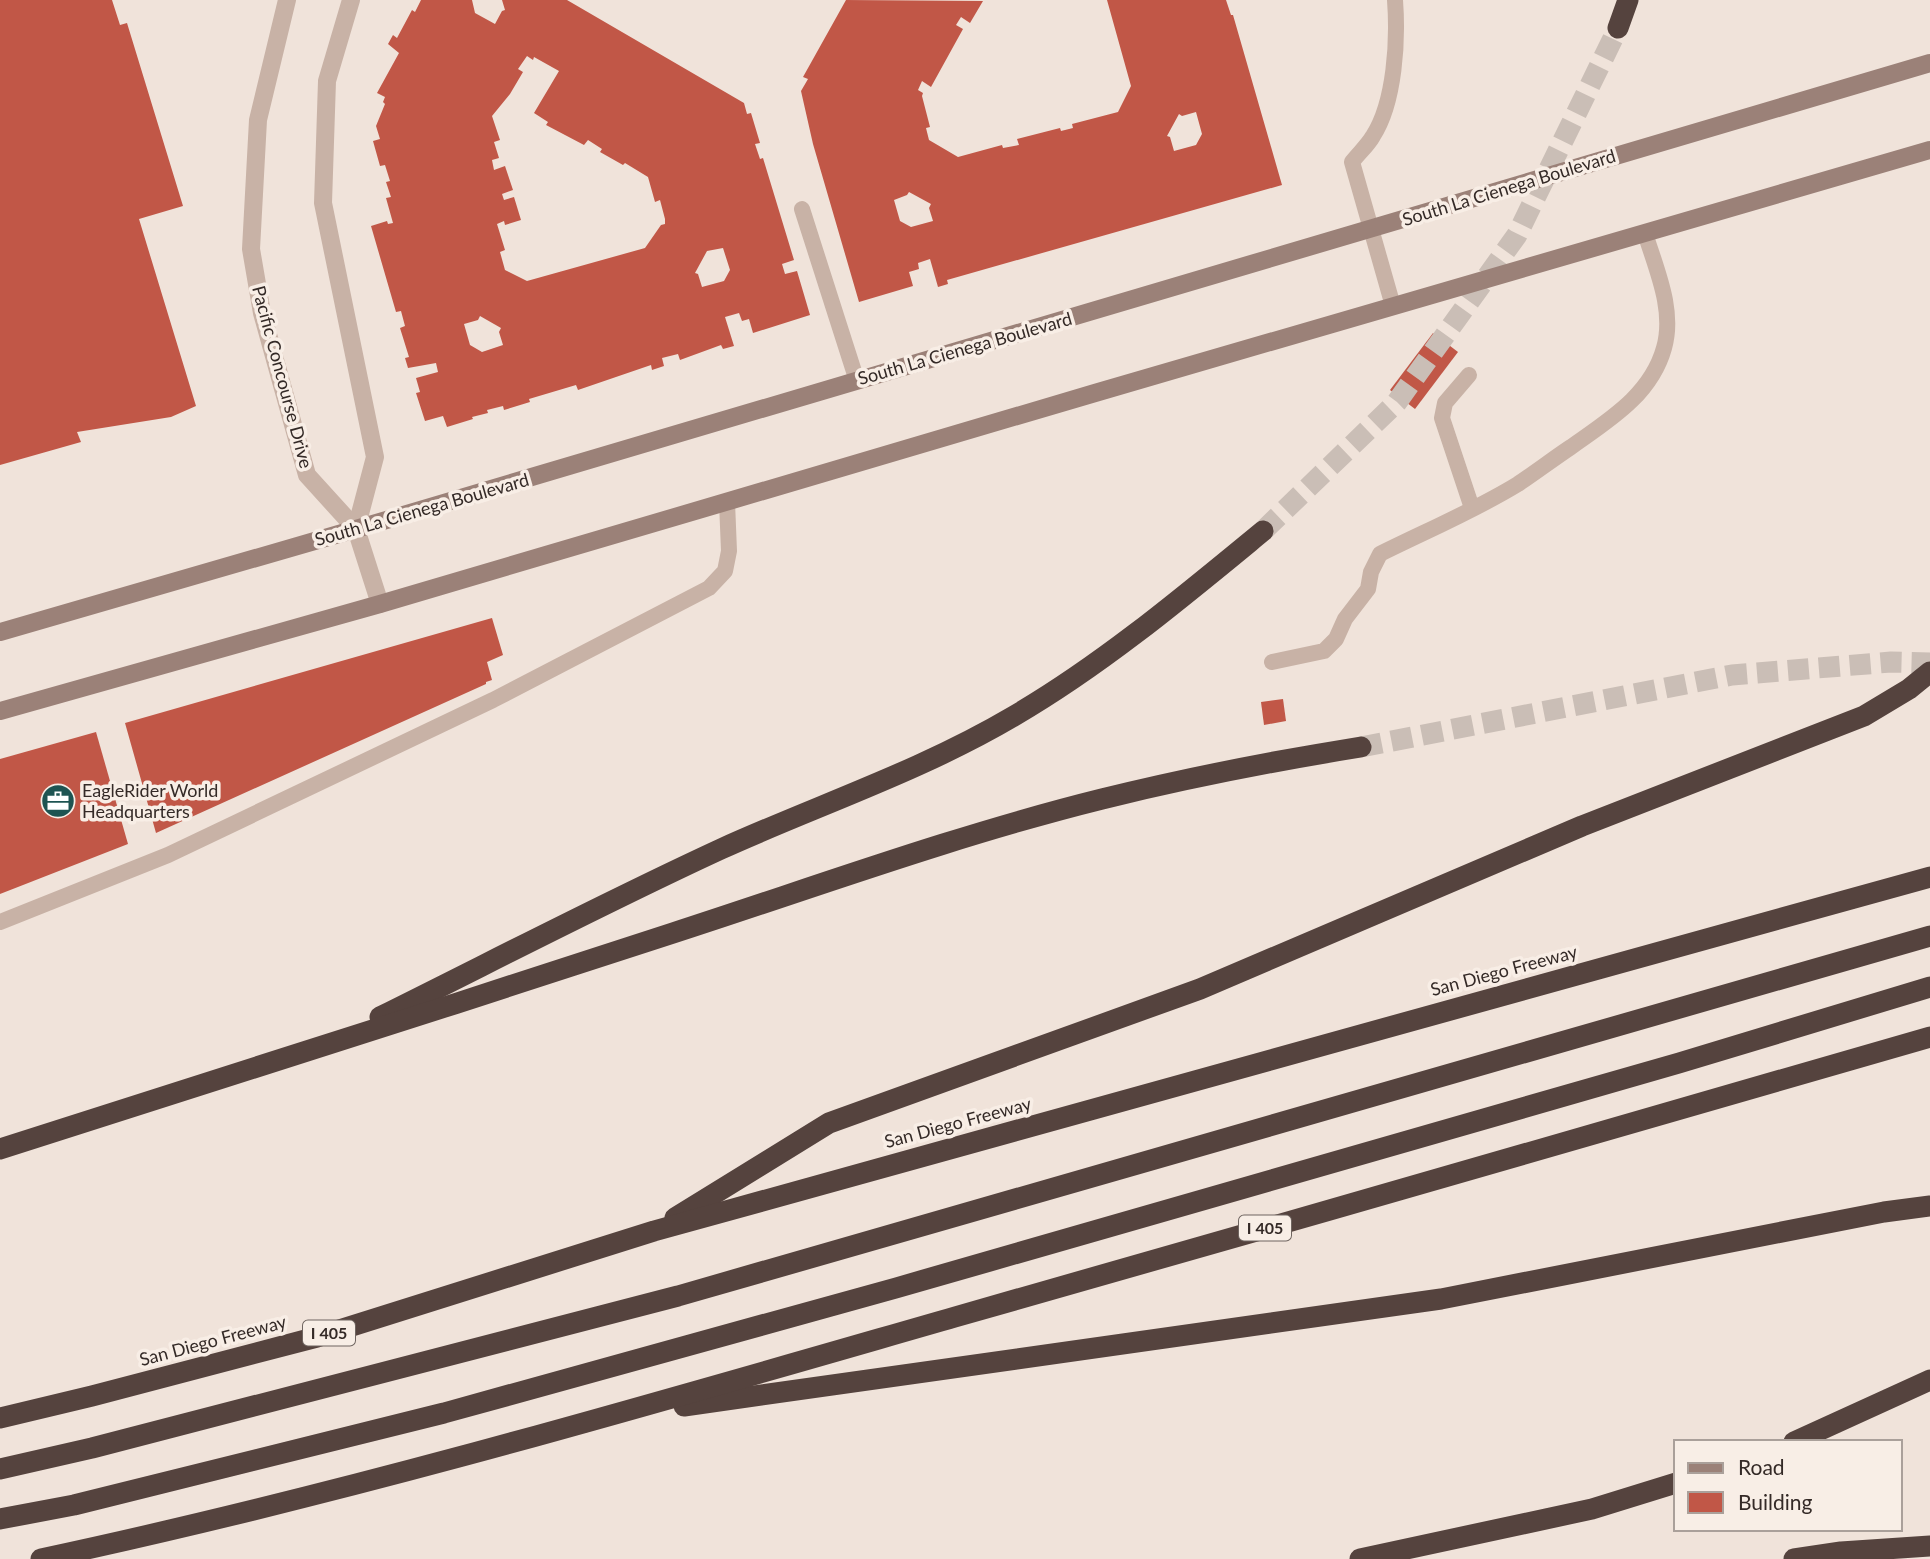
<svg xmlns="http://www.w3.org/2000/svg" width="1930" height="1559" font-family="Lato,sans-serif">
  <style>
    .building { fill: #c15747; fill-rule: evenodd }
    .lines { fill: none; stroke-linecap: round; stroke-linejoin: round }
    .highway-tunnel { stroke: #cabeb6; stroke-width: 21; stroke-dasharray: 21 10; stroke-linecap: butt }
    .lane { stroke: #c8b2a6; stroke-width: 16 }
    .street { stroke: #c8b2a6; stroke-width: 18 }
    .secondary { stroke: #9b8178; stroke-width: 18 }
    .highway { stroke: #55433e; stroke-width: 21 }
    .labels { text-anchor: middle; stroke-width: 7; stroke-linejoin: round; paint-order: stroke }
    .shield { fill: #f8eee6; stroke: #6f6560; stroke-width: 2 }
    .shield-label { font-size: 16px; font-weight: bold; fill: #342a27 }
    .street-label { font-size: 18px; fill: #342a27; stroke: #f8eee6 }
    .poi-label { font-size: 18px; fill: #342a27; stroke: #f8eee6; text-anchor: start }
  </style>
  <rect width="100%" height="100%" fill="#f0e3da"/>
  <g class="building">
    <polygon points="0,0 112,0 120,25 127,23 183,206 139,219 196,406 171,417 77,432 81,442 0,465"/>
    <path d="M421,0H472L475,13L495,24L502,11L505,10L502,0H567L744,103L747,114L751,113L760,143L755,144L760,159L763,158L794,260L782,264L785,274L797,271L810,315L753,333L749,319L742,321L739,313L725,317L734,346L723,349L721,345L680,360L678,354L662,358L664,366L652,370L651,365L578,390L576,385L529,399L530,402L504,410L503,406L487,410L488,413L472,417L473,419L447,427L443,416L425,421L416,393L420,392L416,378L438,372L436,363L408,368L405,358L409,357L400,328L405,326L401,311L396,312L371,226L387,221L388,224L393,223L386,198L391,197L386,182L390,181L385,165L380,166L373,141L380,139L376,126L385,104L383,102L385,97L377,93L399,53L388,44L393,35L397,38L412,10L415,12ZM527,56L533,60L534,57L559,71L534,113L548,122L546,125L584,145L588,140L602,149L600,152L623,165L625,163L648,177L655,202L660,200L665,219V224L661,225L645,248L527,281L505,270L500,252L505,250L497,224L504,221L505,225L521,220L514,197L504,200L502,194L513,190L505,166L494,170L492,160L499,158L494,142L500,140L492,116L510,94L523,72L518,69ZM723,248L730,270L724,281L702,287L698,274L695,273L707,251ZM480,316L501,328L499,332L503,345L482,352L470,345L464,324L478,320Z"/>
    <path d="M846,0L983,1L970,23L961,17L956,25L963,29L931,87L922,81L918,90L923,93L922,96L930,127L926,128L929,140L958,157L1002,145L1003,148L1019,145L1017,139L1060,128L1061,131L1073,128L1072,124L1118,112L1131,86L1107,0H1226L1231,15H1233L1282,185L947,280L948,284L938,287L930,259L918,263L919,269L909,272L913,286L859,302L813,144L801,91L808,79L803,77ZM1196,112L1202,134L1196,145L1174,151L1170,137L1167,136L1179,114L1182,116ZM909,192L931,204L929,208L933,221L911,227L900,221L894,200L907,195Z"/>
    <polygon points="1433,333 1458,352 1415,409 1390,390"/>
    <polygon points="492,618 503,655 487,662 492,680 486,682 486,684 156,833 125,723"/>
    <polygon points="1283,699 1286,721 1264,725 1261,702"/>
    <polygon points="96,732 128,844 0,894 0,759"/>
  </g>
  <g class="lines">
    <g class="highway-tunnel">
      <polyline points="1263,531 1397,402 1517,235 1618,28"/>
      <polyline points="1361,747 1732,675 1891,662 1930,663"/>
    </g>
    <g class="lane">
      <polyline points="802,209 857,381"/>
      <path d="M1393,306L1352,162C1359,153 1368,145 1373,136C1395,102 1398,40 1395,0"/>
      <polyline points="1469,375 1445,403 1442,418 1472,508"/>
      <path d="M1272,662L1324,651L1336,639L1345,619L1368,589L1371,572L1380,554C1426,531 1474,511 1518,484C1536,472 1553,459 1571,447C1609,420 1651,395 1664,348C1675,310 1656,269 1645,233"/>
      <polyline points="0,922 168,855 493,700 709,588 725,571 729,551 727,502"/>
    </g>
    <g class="street">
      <polyline points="287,0 258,120 251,249 262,313 307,475 356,529 380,604"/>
      <polyline points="351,0 327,81 323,203 375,457 356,529"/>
    </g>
    <g class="secondary">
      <polyline points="0,632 356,529 1930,63"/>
      <polyline points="0,711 380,604 1095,393 1930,150"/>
    </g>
    <g class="highway">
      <polyline points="1618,28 1628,0"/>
      <path d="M380,1017C493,961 606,902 721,849C818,805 921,771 1014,716C1103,664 1184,596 1263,531"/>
      <path d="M0,1149C225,1078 449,1006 673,933C815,887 957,835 1102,799C1187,778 1274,761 1361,747"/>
      <polyline points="675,1218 829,1123 1200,989 1582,826 1864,716 1909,689 1930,672"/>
      <polyline points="684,1406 1441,1299 1884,1212 1930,1206"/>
      <polyline points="0,1418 92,1396 317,1337 654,1231 1930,877"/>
      <polyline points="1794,1442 1930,1380"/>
      <polyline points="0,1469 92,1448 678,1296 1930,936"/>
      <polyline points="0,1519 74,1505 444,1413 896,1288 1679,1063 1930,987"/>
      <path d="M41,1559C350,1493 652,1404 955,1317C1280,1224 1606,1132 1930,1037"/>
      <polyline points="1360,1559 1592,1509 1676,1483"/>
      <polyline points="1794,1559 1841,1552 1930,1546"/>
    </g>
  </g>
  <defs>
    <g id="office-disc" transform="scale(1.75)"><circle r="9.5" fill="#1e5452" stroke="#f8eee6"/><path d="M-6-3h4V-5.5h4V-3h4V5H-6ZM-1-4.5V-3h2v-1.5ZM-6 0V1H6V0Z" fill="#fff"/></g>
  </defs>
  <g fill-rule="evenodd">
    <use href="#office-disc" x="58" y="801"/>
  </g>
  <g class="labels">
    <g class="shield">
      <rect x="1239" y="1215.5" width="52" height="25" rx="5"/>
      <rect x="303" y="1320.5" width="52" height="25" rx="5"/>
    </g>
    <g class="shield-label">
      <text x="1265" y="1234">I 405</text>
      <text x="329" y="1339">I 405</text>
    </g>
    <g class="street-label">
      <text transform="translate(1509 188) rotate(-17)" y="6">South La Cienega Boulevard</text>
      <text transform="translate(965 349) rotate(-16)" y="6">South La Cienega Boulevard</text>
      <text transform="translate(282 377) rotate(75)" y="6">Pacific Concourse Drive</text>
      <text transform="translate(422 510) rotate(-16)" y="6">South La Cienega Boulevard</text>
      <text transform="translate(1504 971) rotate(-15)" y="6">San Diego Freeway</text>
      <text transform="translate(958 1123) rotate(-15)" y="6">San Diego Freeway</text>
      <text transform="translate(213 1341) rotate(-15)" y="6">San Diego Freeway</text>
    </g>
    <g class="poi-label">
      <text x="82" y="797">EagleRider World<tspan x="82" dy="21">Headquarters</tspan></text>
    </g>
  </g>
  <rect x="1674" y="1440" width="228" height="91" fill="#f8eee6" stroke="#aaa09a" stroke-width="2"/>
  <rect x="1688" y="1463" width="35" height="10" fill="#9b8178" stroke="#aaa09a" stroke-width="2"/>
  <text x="1738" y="1475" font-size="21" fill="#342a27">Road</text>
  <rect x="1688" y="1492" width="35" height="21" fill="#c15747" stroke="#aaa09a" stroke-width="2"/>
  <text x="1738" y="1510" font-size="21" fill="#342a27">Building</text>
</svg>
